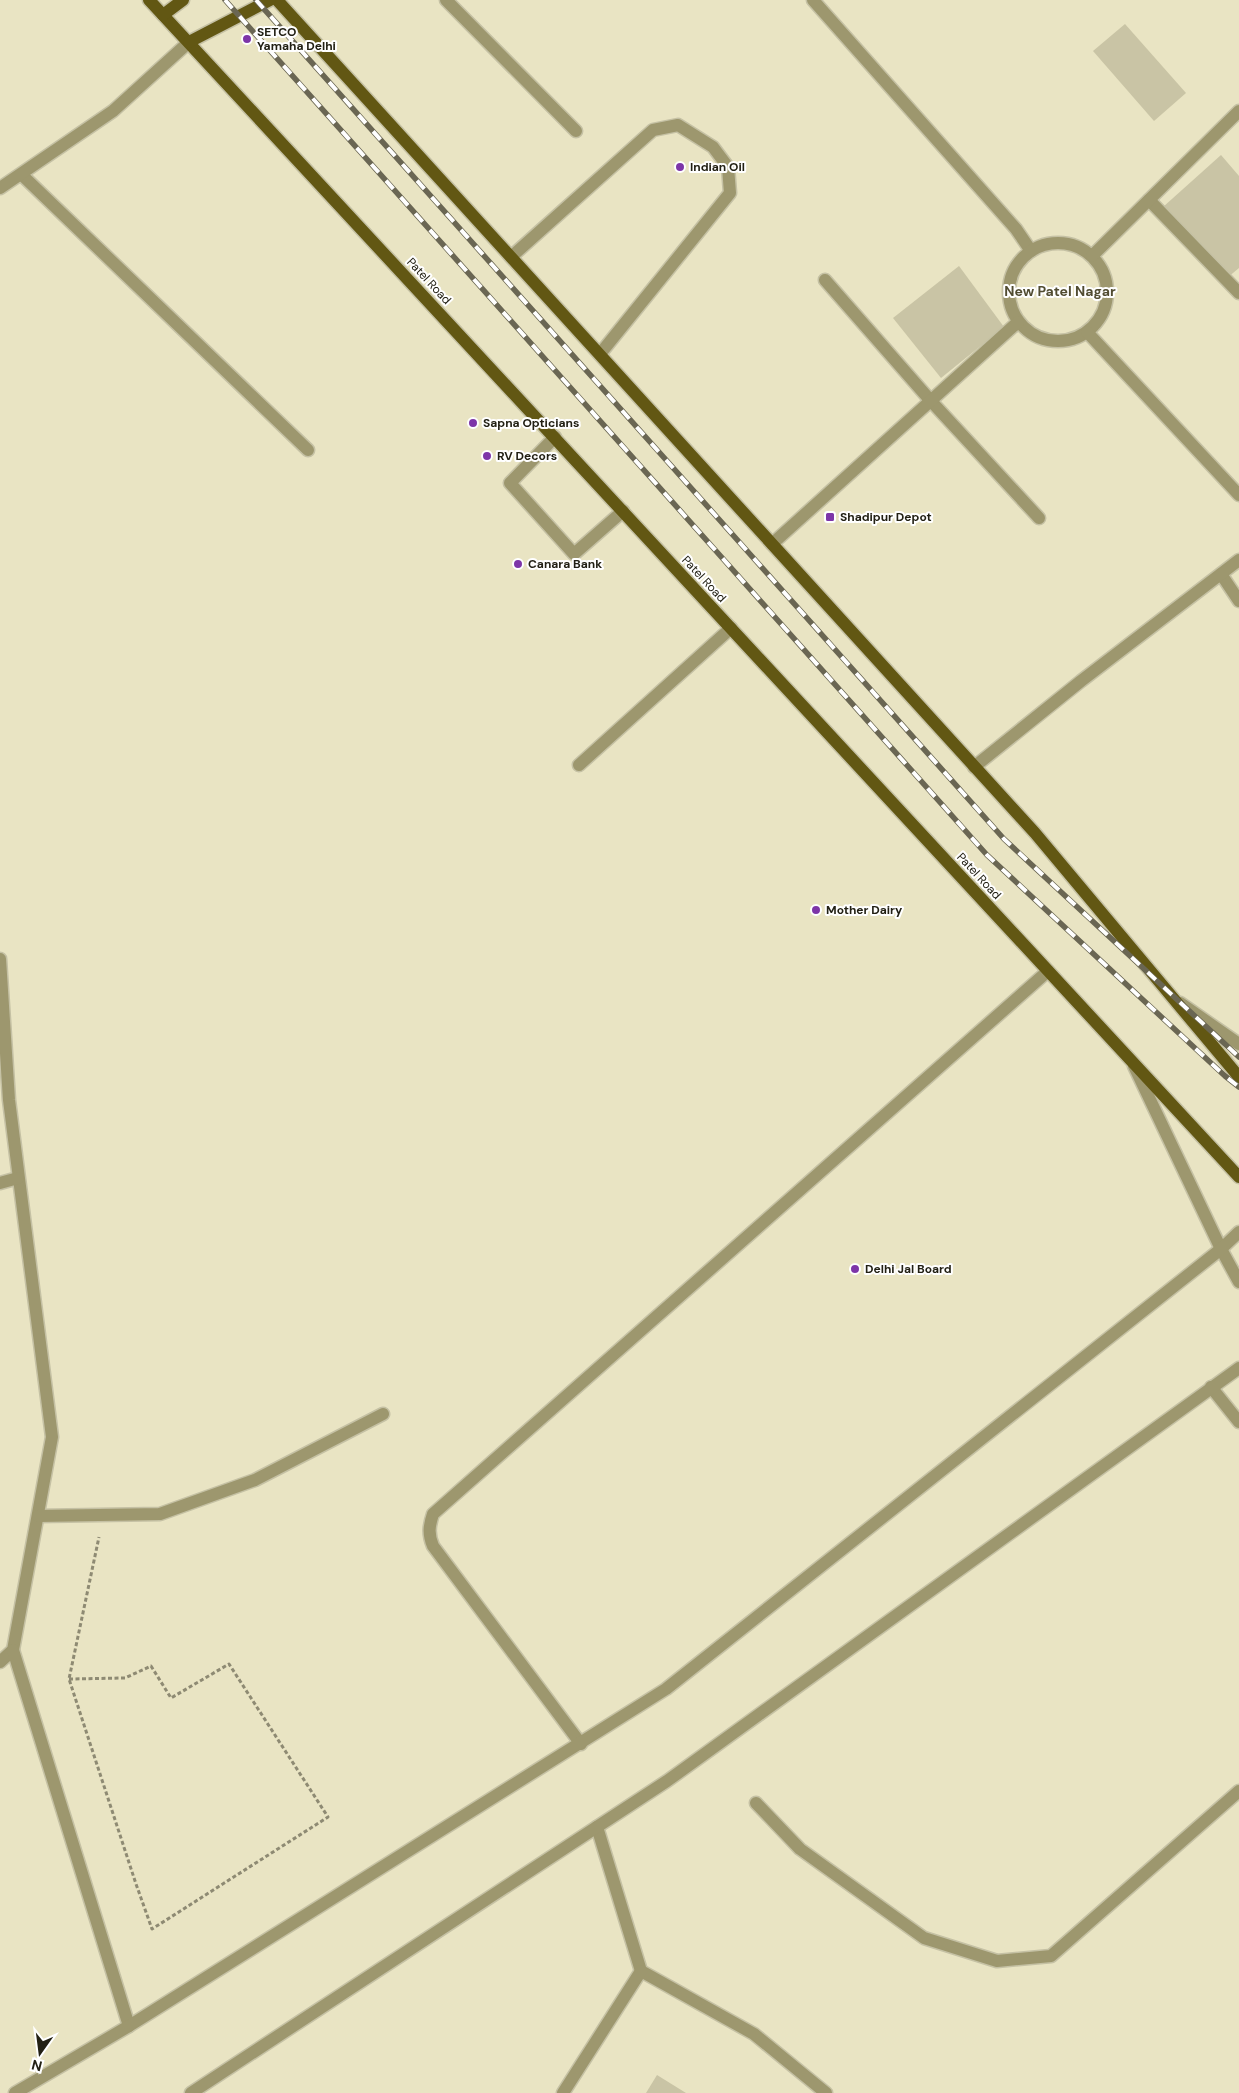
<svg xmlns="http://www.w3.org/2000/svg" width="1239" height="2093" font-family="'DM Sans',sans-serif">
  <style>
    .building { fill: #c9c4a5 }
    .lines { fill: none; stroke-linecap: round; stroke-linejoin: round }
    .minor-casing { stroke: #c5c1a4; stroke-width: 15 }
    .major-casing { stroke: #c5c1a4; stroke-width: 15 }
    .path { stroke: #8e8a73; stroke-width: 3; stroke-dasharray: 4 2.5; stroke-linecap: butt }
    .minor { stroke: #9d976e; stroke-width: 12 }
    .major { stroke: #625713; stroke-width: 12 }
    .rail-casing { stroke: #6a6653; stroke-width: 5.5 }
    .rail { stroke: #fff; stroke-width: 4; stroke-dasharray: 11; stroke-linecap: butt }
    .poi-dot { fill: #7d35a8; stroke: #fff; stroke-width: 2 }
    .labels { text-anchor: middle; stroke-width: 4; stroke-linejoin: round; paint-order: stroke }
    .poi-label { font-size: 12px; font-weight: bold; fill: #222014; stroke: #fff; text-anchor: start }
    .street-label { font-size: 12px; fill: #222014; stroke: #fff }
    .neighbourhood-label { font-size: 14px; font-weight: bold; fill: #514c31; stroke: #fff }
  </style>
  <rect width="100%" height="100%" fill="#e9e4c3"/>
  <g class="building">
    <polygon points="1125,24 1186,93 1154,121 1093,51"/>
    <polygon points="1221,155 1239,176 1239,268 1227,278 1163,207"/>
    <polygon points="959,266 1004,327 941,378 893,318"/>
    <polygon points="657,2075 686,2093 646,2093"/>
  </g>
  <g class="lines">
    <g class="minor-casing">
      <g id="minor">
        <polyline points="446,0 576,131"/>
        <polyline points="813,0 1016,229 1031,251"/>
        <polyline points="22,175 308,450"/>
        <polyline points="0,188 113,111 189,42"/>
        <polyline points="1149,200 1239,293"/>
        <circle cx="1058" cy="292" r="49"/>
        <polyline points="1092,256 1239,111"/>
        <polyline points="511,257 653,130 678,125 713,147 728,167 730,193 600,354"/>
        <polyline points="825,280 930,400 1039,518"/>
        <polyline points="1087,332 1239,495"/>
        <polyline points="555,437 510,483 574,554 623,511"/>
        <polyline points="772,544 1018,322"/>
        <polyline points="1221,574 1239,601"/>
        <polyline points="579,765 731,628"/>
        <polyline points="974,767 1081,681 1239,560"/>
        <polyline points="0,959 9,1100 52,1437 13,1650 0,1662"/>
        <polyline points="1180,1003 1239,1044"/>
        <polyline points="1134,1066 1221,1249 1239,1282"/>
        <polyline points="0,1183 18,1178"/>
        <polyline points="1211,1387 1239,1422"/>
        <polyline points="38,1516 160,1514 255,1480 383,1414"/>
        <polyline points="13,1650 129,2026"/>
        <path d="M581,1744L433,1546C428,1534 429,1526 433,1514L1048,971"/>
        <polyline points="756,1803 800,1849 924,1938 997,1961 1051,1956 1239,1791"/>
        <polyline points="597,1827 641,1971 754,2034 826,2093"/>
        <polyline points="15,2093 129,2026 666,1689 1221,1249 1239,1232"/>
        <polyline points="191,2093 667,1781 1239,1368"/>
        <polyline points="563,2093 641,1971"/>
      </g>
    </g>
    <g class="major-casing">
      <g id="major">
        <polyline points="149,0 1239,1177"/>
        <polyline points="277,0 1035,833 1239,1077"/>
        <polyline points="163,15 183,0"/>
        <polyline points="189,42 270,0"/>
      </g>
    </g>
    <polyline class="path" points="69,1679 125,1678 151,1666 171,1698 229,1664 328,1817 152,1929 136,1884 69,1679 99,1537"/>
    <use href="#minor" class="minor"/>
    <use href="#major" class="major"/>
    <g class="rail-casing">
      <g id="rail">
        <polyline points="225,0 987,855 1225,1076 1239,1087"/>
        <polyline points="256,0 1004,839 1239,1057"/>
      </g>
    </g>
    <use href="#rail" class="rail"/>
  </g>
  <g class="poi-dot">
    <circle cx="247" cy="39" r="5"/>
    <circle cx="680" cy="167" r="5"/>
    <circle cx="473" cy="423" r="5"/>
    <circle cx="487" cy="456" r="5"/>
    <rect x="825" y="512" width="10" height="10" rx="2.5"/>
    <circle cx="518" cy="564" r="5"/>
    <circle cx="816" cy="910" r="5"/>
    <circle cx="855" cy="1269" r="5"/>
  </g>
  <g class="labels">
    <g class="poi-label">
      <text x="257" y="36">SETCO<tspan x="257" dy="14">Yamaha Delhi</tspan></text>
      <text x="690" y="171">Indian Oil</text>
      <text x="483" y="427">Sapna Opticians</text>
      <text x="497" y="460">RV Decors</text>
      <text x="840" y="521">Shadipur Depot</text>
      <text x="528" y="568">Canara Bank</text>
      <text x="826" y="914">Mother Dairy</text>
      <text x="865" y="1273">Delhi Jal Board</text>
    </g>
    <g class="street-label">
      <text transform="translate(429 281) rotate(47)" y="4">Patel Road</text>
      <text transform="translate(704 579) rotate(47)" y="4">Patel Road</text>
      <text transform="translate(979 876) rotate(47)" y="4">Patel Road</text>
    </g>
    <g class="neighbourhood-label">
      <text x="1060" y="296">New Patel Nagar</text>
    </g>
  </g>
  <g transform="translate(40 2053) rotate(194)" stroke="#ffffff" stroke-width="4" paint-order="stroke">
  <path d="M0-4L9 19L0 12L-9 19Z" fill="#222014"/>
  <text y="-8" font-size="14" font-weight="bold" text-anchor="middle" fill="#222014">N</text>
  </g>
</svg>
